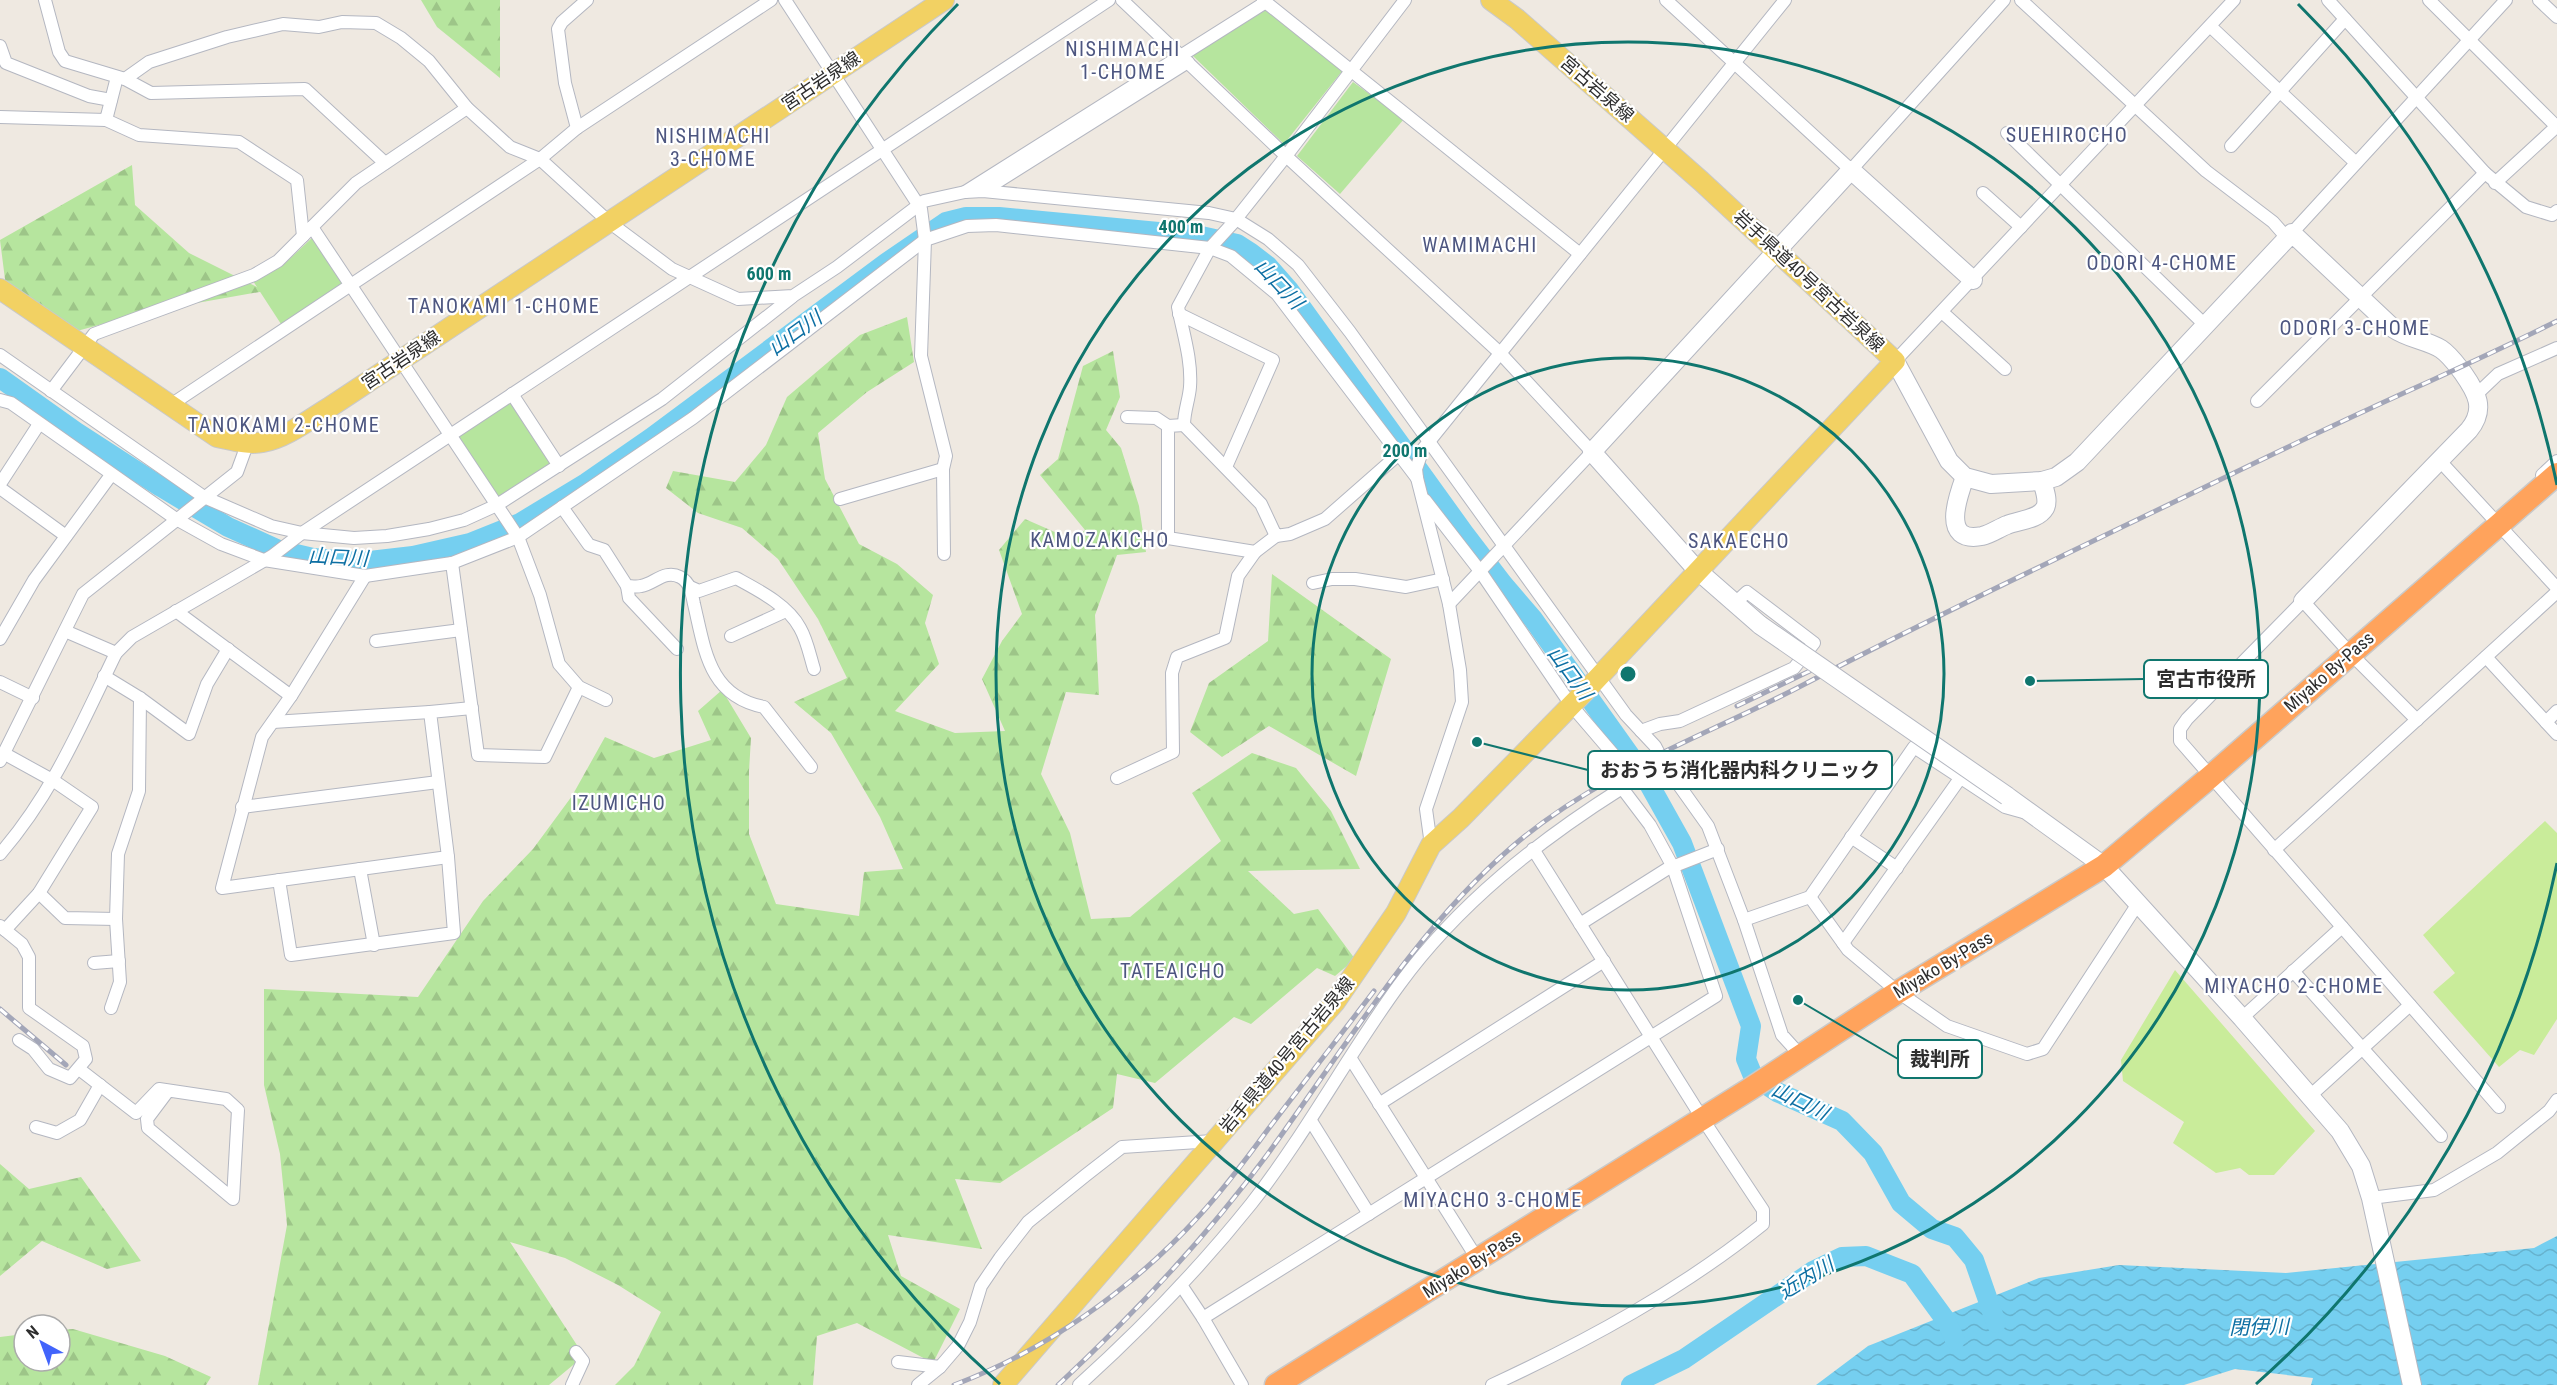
<svg xmlns="http://www.w3.org/2000/svg" width="2557" height="1385" font-family="'Roboto Condensed','Noto Sans JP',sans-serif">
  <style>
    .forest { fill: url(#forest-firs) }
    .park { fill: #b6e59e }
    .pitch { fill: #c9ec9a }
    .water { fill: url(#water-waves) }
    .lines { fill: none; stroke-linecap: round; stroke-linejoin: round }
    .river { stroke: #75cff0; stroke-width: 20 }
    .street-casing { stroke: #b4b7c1; stroke-width: 14 }
    .secondary-casing { stroke: #b4b7c1; stroke-width: 20 }
    .primary-casing { stroke: #c9c9c9; stroke-width: 22 }
    .highway-casing { stroke: #c9c9c9; stroke-width: 25 }
    .street { stroke: #fff; stroke-width: 12 }
    .secondary { stroke: #fff; stroke-width: 18 }
    .primary { stroke: #f2d163; stroke-width: 20 }
    .highway { stroke: #ffa35c; stroke-width: 22 }
    .rail-casing { stroke: #a3a6b8; stroke-width: 5 }
    .rail { stroke: #fff; stroke-width: 3; stroke-dasharray: 9; stroke-linecap: butt }
    .secondary-bridge-casing { stroke: #b4b7c1; stroke-width: 20; stroke-linecap: butt }
    .secondary-bridge { stroke: #fff; stroke-width: 18 }
    .ring { fill: none; stroke: #0f766e; stroke-width: 3 }
    .labels { text-anchor: middle; stroke-width: 4.5; stroke-linejoin: round; paint-order: stroke }
    .street-label { font-size: 18px; fill: #2e2e2e; stroke: #fff }
    .neighbourhood-label { font-size: 20px; letter-spacing: 1.5px; fill: #4d5680; stroke: #fff }
    .water-label { font-size: 20px; font-style: italic; fill: #0d6fa3; stroke: #fff }
    .centre { fill: #0f766e; stroke: #fff; stroke-width: 3 }
    .ring-label { font-size: 18px; text-anchor: middle; font-weight: bold; fill: #0f766e; stroke: #fff; stroke-width: 4.5; stroke-linejoin: round; paint-order: stroke }
    .leader { fill: none; stroke: #0f766e; stroke-width: 2 }
    .callout-dot { fill: #0f766e; stroke: #fff; stroke-width: 2 }
    .callout { fill: #fff; stroke: #0f766e; stroke-width: 2 }
    .callout-label { font-size: 20px; text-anchor: middle; font-weight: bold; fill: #2e2e2e }
  </style>
  <defs>
    <pattern id="forest-firs" width="22" height="20" patternUnits="userSpaceOnUse" patternTransform="scale(1.5)"><rect width="22" height="20" fill="#b6e59e"/><path d="M5 1l3.5 6h-7zM16 11l3.5 6h-7z" fill="#9dc588"/></pattern>
    <pattern id="water-waves" width="16" height="10" patternUnits="userSpaceOnUse" patternTransform="scale(1.5)"><rect width="16" height="10" fill="#75cff0"/><path d="M0 5q4-4 8 0t8 0" fill="none" stroke="#66b2ce"/></pattern>
  </defs>
  <rect width="100%" height="100%" fill="#efe9e1"/>
  <g class="forest">
    <polygon points="421,0 500,0 500,78 437,27"/>
    <polygon points="132,165 135,205 189,253 265,291 146,312 77,331 6,287 0,240"/>
    <polygon points="907,317 914,362 867,392 818,433 825,479 859,544 897,564 933,595 925,623 939,664 895,711 955,733 1005,731 982,679 1002,641 1022,614 999,550 1025,519 1073,540 1085,530 1040,475 1058,459 1083,366 1113,351 1120,397 1106,430 1121,448 1139,506 1146,552 1117,555 1095,615 1099,695 1066,692 1041,774 1070,833 1091,919 1130,917 1221,841 1192,793 1252,753 1296,768 1331,811 1360,869 1248,871 1294,914 1318,909 1355,959 1335,976 1317,968 1251,1024 1234,1017 1155,1083 1117,1074 1113,1108 1000,1183 955,1179 982,1249 888,1235 901,1276 960,1309 933,1363 857,1323 817,1336 813,1385 615,1385 634,1366 661,1312 618,1285 565,1258 510,1242 584,1356 549,1385 258,1385 287,1225 280,1154 264,1085 264,989 418,997 483,901 533,849 572,796 605,737 654,758 711,740 698,711 722,690 751,738 749,771 749,834 776,904 859,916 864,872 903,869 880,817 831,733 794,702 847,678 818,619 778,559 742,528 698,513 666,488 673,471 735,482 766,445 787,397 860,335"/>
    <polygon points="1272,574 1391,659 1356,776 1269,726 1222,757 1190,732 1209,683 1268,641"/>
    <polygon points="0,1164 29,1189 81,1177 141,1261 107,1269 42,1241 0,1276"/>
    <polygon points="73,1329 165,1356 211,1377 206,1385 0,1385 0,1337 24,1334 24,1361 60,1361 60,1330"/>
  </g>
  <g class="park">
    <polygon points="1269,8 1343,70 1284,144 1192,55"/>
    <polygon points="1353,82 1404,119 1340,194 1297,156"/>
    <polygon points="313,237 343,284 281,324 253,281 282,266"/>
    <polygon points="512,400 554,465 498,500 456,437"/>
  </g>
  <g class="pitch">
    <polygon points="2545,821 2557,833 2557,1019 2534,1055 2520,1050 2499,1067 2433,992 2455,973 2423,935"/>
    <polygon points="2175,970 2315,1131 2274,1175 2249,1175 2240,1168 2216,1173 2173,1143 2184,1122 2123,1081 2121,1060"/>
  </g>
  <polygon class="water" points="2557,1236 2557,1385 2311,1385 2313,1378 2235,1369 2184,1385 1816,1385 1868,1346 2039,1278 2119,1265 2286,1273 2534,1248"/>
  <g class="lines">
    <g class="river">
      <polyline points="0,378 76,432 161,487 228,527 279,550 313,558 361,562 413,556 470,543 520,523 586,483 651,438 886,263 946,222 966,217 999,217 1201,236 1237,244 1251,253 1268,266 1289,290 1464,533 1503,584 1533,619 1644,775 1682,843 1751,1026 1746,1059 1753,1076 1777,1092 1842,1121 1873,1153 1901,1203 1932,1229 1955,1237 1974,1260 1996,1323"/>
      <polyline points="1631,1385 1684,1359 1813,1271 1842,1257 1866,1256 1912,1274 1947,1322 1955,1340"/>
    </g>
    <g class="street-casing">
      <g id="street">
        <polyline points="45,0 59,52 65,61 125,79 151,93 305,89 385,163"/>
        <polyline points="785,0 921,209 925,240 921,356 946,456 943,469 944,554"/>
        <polyline points="1122,0 1286,156 1500,353 1592,452 1449,604"/>
        <polyline points="1263,0 1580,254"/>
        <polyline points="1666,0 1851,170 2004,0"/>
        <polyline points="2021,0 2206,171 2273,222 2287,238"/>
        <polyline points="2328,0 2485,173 2526,207 2552,215 2557,211"/>
        <polyline points="2429,0 2557,127"/>
        <polyline points="2539,0 2557,17"/>
        <polyline points="2210,26 2356,163"/>
        <polyline points="0,46 6,63 89,96 111,100"/>
        <polyline points="125,79 149,62 227,37 283,24 319,27 342,22 376,23 401,38 429,61 467,108 510,147 540,159 609,222 672,269 738,299 793,296 837,267 924,201 965,192 983,191 1209,213 1236,219 1268,239 1298,265 1350,332 1626,715 1655,746 1666,767 1708,826 1744,920 1782,1035 1801,1056"/>
        <polyline points="0,117 106,120 117,77"/>
        <polyline points="106,120 139,135 239,142 297,180 303,236"/>
        <polyline points="577,128 565,83 558,29 562,22 587,0"/>
        <polyline points="2007,133 2205,325"/>
        <polyline points="2231,146 2345,19"/>
        <polyline points="2495,183 2557,126"/>
        <polyline points="983,191 1188,62"/>
        <polyline points="965,192 1266,2"/>
        <polyline points="1983,193 2021,227"/>
        <polyline points="312,227 518,537 540,595 559,664 579,687 606,700"/>
        <polyline points="2292,233 2506,0"/>
        <polyline points="1942,312 2005,369"/>
        <polyline points="1179,314 1273,360 1226,467"/>
        <polyline points="0,355 204,497 271,526 302,533 354,538 387,536 429,529 464,520 497,505 662,399 792,297"/>
        <polyline points="1895,361 2234,0"/>
        <polyline points="51,391 94,334 254,275 278,261 356,183 467,108"/>
        <polyline points="512,394 559,466"/>
        <polyline points="2477,394 2498,374 2557,348"/>
        <polyline points="0,400 11,403 176,519 221,544 264,560 365,576 452,563 518,537 693,418 925,240 967,226 996,225 1210,248 1231,256 1277,294 1417,478"/>
        <polyline points="2257,401 2485,173"/>
        <polyline points="169,406 540,159 577,128 771,0"/>
        <polyline points="1127,417 1156,418 1168,426"/>
        <polyline points="1184,425 1168,426 1168,538 1255,552 1276,536"/>
        <path d="M1399,454L1325,519L1290,534L1276,536L1261,504L1184,425C1184,411 1189,400 1190,387C1192,360 1183,333 1178,307L1210,248L1232,224L1286,156L1405,0"/>
        <polyline points="2440,461 2557,588"/>
        <polyline points="2542,475 2557,461"/>
        <polyline points="0,484 39,424"/>
        <polyline points="0,488 66,536"/>
        <polyline points="840,499 943,469"/>
        <polyline points="1425,500 1480,571 1571,705 1613,754"/>
        <path d="M562,507L589,545L604,550L627,586C631,586 636,587 641,586C654,584 665,569 680,577C690,582 692,594 694,604C705,651 709,696 764,707L811,767"/>
        <polyline points="452,563 478,755 545,757 579,687"/>
        <polyline points="365,576 291,696 262,737 222,888 448,857 430,712 472,708"/>
        <polyline points="1313,583 1332,579 1355,579 1406,587 1443,579"/>
        <polyline points="627,586 629,598 677,649"/>
        <path d="M690,587L699,591L736,578C758,590 788,605 800,628C807,640 810,656 814,669"/>
        <polyline points="176,611 291,696"/>
        <polyline points="65,631 116,653"/>
        <polyline points="731,636 786,611"/>
        <polyline points="0,639 34,580 111,475"/>
        <polyline points="376,641 461,630"/>
        <polyline points="2486,657 2557,734"/>
        <polyline points="104,676 140,698 189,734 207,684 228,649"/>
        <polyline points="0,682 33,698"/>
        <polyline points="2417,720 2350,653 2303,601 2187,719 2180,729 2180,741 2499,1107"/>
        <polyline points="273,722 430,712"/>
        <polyline points="2546,722 2557,711"/>
        <polyline points="1641,731 1660,724 1680,721 1794,668 1814,643 1747,592 1734,604"/>
        <polyline points="0,761 83,594 237,472 248,442"/>
        <polyline points="1117,778 1173,752 1172,673 1177,657 1225,638 1238,576 1255,552"/>
        <polyline points="242,807 438,782"/>
        <polyline points="1851,837 1897,868"/>
        <polyline points="1431,845 1426,809 1462,702 1460,670 1449,604 1417,478 1416,469 1423,449 1785,0"/>
        <polyline points="2274,850 2557,592"/>
        <path d="M0,854C53,793 81,725 116,653L132,637L272,556L302,533L1109,0"/>
        <polyline points="360,869 374,945"/>
        <polyline points="279,880 291,955 454,933 448,857"/>
        <polyline points="39,893 65,918 116,919"/>
        <polyline points="1810,897 1848,950 1898,992 1947,1026 2027,1054 2043,1049 2139,902"/>
        <polyline points="1744,920 1810,897 1914,747 2005,807 2023,812"/>
        <polyline points="1580,924 1667,869 1718,849"/>
        <polyline points="0,926 22,944 29,957 29,1008 83,1046 86,1059 70,1078 49,1069 33,1049 19,1040"/>
        <polyline points="5,930 39,893 92,807 54,781 5,754"/>
        <polyline points="1843,943 1961,777"/>
        <polyline points="94,963 119,961"/>
        <polyline points="2293,971 2441,1136"/>
        <polyline points="111,1008 120,982 116,919 118,854 139,791 140,698"/>
        <polyline points="2242,1018 2342,927"/>
        <polyline points="1351,1059 1478,1260"/>
        <polyline points="79,1069 136,1113 159,1089 226,1099 238,1110 233,1199 148,1128 147,1119 168,1091"/>
        <polyline points="2310,1096 2410,1005"/>
        <polyline points="1379,1104 1604,961"/>
        <polyline points="1311,1121 1369,1214"/>
        <polyline points="36,1127 57,1133 80,1120 100,1085"/>
        <polyline points="2371,1198 2434,1190 2497,1153 2549,1111 2557,1100"/>
        <polyline points="1181,1285 1203,1318 1242,1385"/>
        <polyline points="898,1362 940,1367"/>
        <polyline points="572,1385 583,1361 576,1352"/>
        <polyline points="918,1385 940,1367 958,1346 970,1322 981,1286 1000,1258 1028,1222 1086,1175 1122,1147 1213,1141"/>
        <path d="M1079,1385C1141,1329 1199,1269 1251,1204C1306,1134 1347,1056 1399,985C1458,904 1538,841 1622,788L1650,825L1673,867L1716,996L1203,1318"/>
        <path d="M1492,1385C1587,1341 1681,1290 1763,1224V1210L1702,1118L1533,849"/>
      </g>
    </g>
    <g class="secondary-casing">
      <g id="secondary">
        <path d="M1895,361L1949,461L1965,477L1991,484L2042,481L2056,477L2077,462L2292,233L2394,329C2409,339 2426,340 2441,349C2450,355 2456,364 2463,373C2477,393 2486,409 2469,430L2303,601"/>
        <path d="M1965,477C1958,496 1940,544 1982,536C1991,534 1999,528 2007,525C2019,520 2038,520 2045,508C2049,500 2044,489 2042,481"/>
        <polyline points="1760,625 1697,570 1592,452 1851,170 1973,280"/>
        <polyline points="2007,796 2104,866 2242,1018 2340,1131 2361,1166 2371,1198 2412,1385"/>
      </g>
    </g>
    <g class="primary-casing">
      <g id="primary">
        <path d="M0,289L217,437C232,440 248,445 263,442C286,438 310,419 330,407L944,0"/>
        <polyline points="1003,1385 1335,1002 1396,913 1431,845 1461,818 1593,683 1895,361 1701,181 1517,19 1491,0"/>
      </g>
    </g>
    <g class="highway-casing">
      <polyline id="highway" points="1276,1385 1750,1089 1898,992 2104,866 2210,777 2557,474"/>
    </g>
    <use href="#street" class="street"/>
    <use href="#secondary" class="secondary"/>
    <use href="#primary" class="primary"/>
    <use href="#highway" class="highway"/>
    <g class="rail-casing">
      <g id="rail">
        <polyline points="1737,706 1818,667"/>
        <polyline points="0,1009 66,1065"/>
        <path d="M954,1385C1047,1350 1132,1289 1199,1216C1224,1189 1247,1158 1269,1128C1304,1082 1339,1037 1374,991"/>
        <path d="M1058,1385C1134,1314 1205,1239 1267,1155C1342,1052 1416,929 1513,846C1598,773 1703,737 1801,686C1907,630 2015,579 2122,527C2204,488 2286,447 2369,409C2432,380 2495,352 2557,321"/>
      </g>
    </g>
    <use href="#rail" class="rail"/>
    <g class="secondary-bridge-casing">
      <polyline id="secondary-bridge" points="1760,625 2007,796"/>
    </g>
    <use href="#secondary-bridge" class="secondary-bridge"/>
  </g>
  <g class="ring">
    <circle cx="1628" cy="674" r="316"/>
    <circle cx="1628" cy="674" r="632"/>
    <path d="M2557 863A948 948 0 0 1 2256 1384M1000 1384A948 948 0 0 1 958 4M2298 4A948 948 0 0 1 2557 485"/>
  </g>
  <g class="labels">
    <g class="street-label">
      <text transform="translate(821 81) rotate(-34)" y="6">宮古岩泉線</text>
      <text transform="translate(1597 89) rotate(41)" y="6">宮古岩泉線</text>
      <text transform="translate(1809 281) rotate(43)" y="6">岩手県道40号宮古岩泉線</text>
      <text transform="translate(401 360) rotate(-34)" y="6">宮古岩泉線</text>
      <text transform="translate(2329 672) rotate(-41)" y="6">Miyako By-Pass</text>
      <text transform="translate(1943 965) rotate(-31)" y="6">Miyako By-Pass</text>
      <text transform="translate(1287 1055) rotate(-50)" y="6">岩手県道40号宮古岩泉線</text>
      <text transform="translate(1472 1264) rotate(-32)" y="6">Miyako By-Pass</text>
    </g>
    <g class="neighbourhood-label">
      <text x="1123" y="56">NISHIMACHI<tspan x="1123" dy="23">1-CHOME</tspan></text>
      <text x="2067" y="142">SUEHIROCHO</text>
      <text x="713" y="143">NISHIMACHI<tspan x="713" dy="23">3-CHOME</tspan></text>
      <text x="1480" y="252">WAMIMACHI</text>
      <text x="2162" y="270">ODORI 4-CHOME</text>
      <text x="504" y="313">TANOKAMI 1-CHOME</text>
      <text x="2355" y="335">ODORI 3-CHOME</text>
      <text x="284" y="432">TANOKAMI 2-CHOME</text>
      <text x="1100" y="547">KAMOZAKICHO</text>
      <text x="1739" y="548">SAKAECHO</text>
      <text x="619" y="810">IZUMICHO</text>
      <text x="1173" y="978">TATEAICHO</text>
      <text x="2294" y="993">MIYACHO 2-CHOME</text>
      <text x="1493" y="1207">MIYACHO 3-CHOME</text>
    </g>
    <g class="water-label">
      <text transform="translate(1279 284) rotate(47)" y="7">山口川</text>
      <text transform="translate(795 333) rotate(-36)" y="7">山口川</text>
      <text transform="translate(338 557) rotate(3)" y="7">山口川</text>
      <text transform="translate(1570 673) rotate(54)" y="7">山口川</text>
      <text transform="translate(1800 1101) rotate(26)" y="7">山口川</text>
      <text transform="translate(1806 1278) rotate(-31)" y="7">近内川</text>
      <text transform="translate(2259 1327) rotate(-1)" y="7">閉伊川</text>
    </g>
  </g>
  <circle cx="1628" cy="674" r="9" class="centre"/>
  <g class="ring-label">
    <text x="1181" y="233">400 m</text>
    <text x="769" y="280">600 m</text>
    <text x="1405" y="457">200 m</text>
  </g>
  <path class="leader" d="M2030 681L2144 679M1477 742L1588 770M1798 1000L1898 1059"/>
  <g class="callout-dot">
    <circle cx="2030" cy="681" r="6"/>
    <circle cx="1477" cy="742" r="6"/>
    <circle cx="1798" cy="1000" r="6"/>
  </g>
  <g class="callout">
    <rect x="2144" y="660" width="124" height="38" rx="6"/>
    <rect x="1588" y="751" width="304" height="38" rx="6"/>
    <rect x="1898" y="1040" width="84" height="38" rx="6"/>
  </g>
  <g class="callout-label">
    <text x="2206" y="686">宮古市役所</text>
    <text x="1740" y="777">おおうち消化器内科クリニック</text>
    <text x="1940" y="1066">裁判所</text>
  </g>
  <g transform="translate(42 1343) rotate(319)"><circle r="28" fill="#ffffff" stroke="#ababab" stroke-width="1.5"/>
  <path d="M0-4.5L10 22L0 15L-10 22Z" fill="#4264fb"/>
  <text y="-9" font-size="16" font-weight="bold" text-anchor="middle" fill="#2e2e2e">N</text>
  </g>
</svg>
